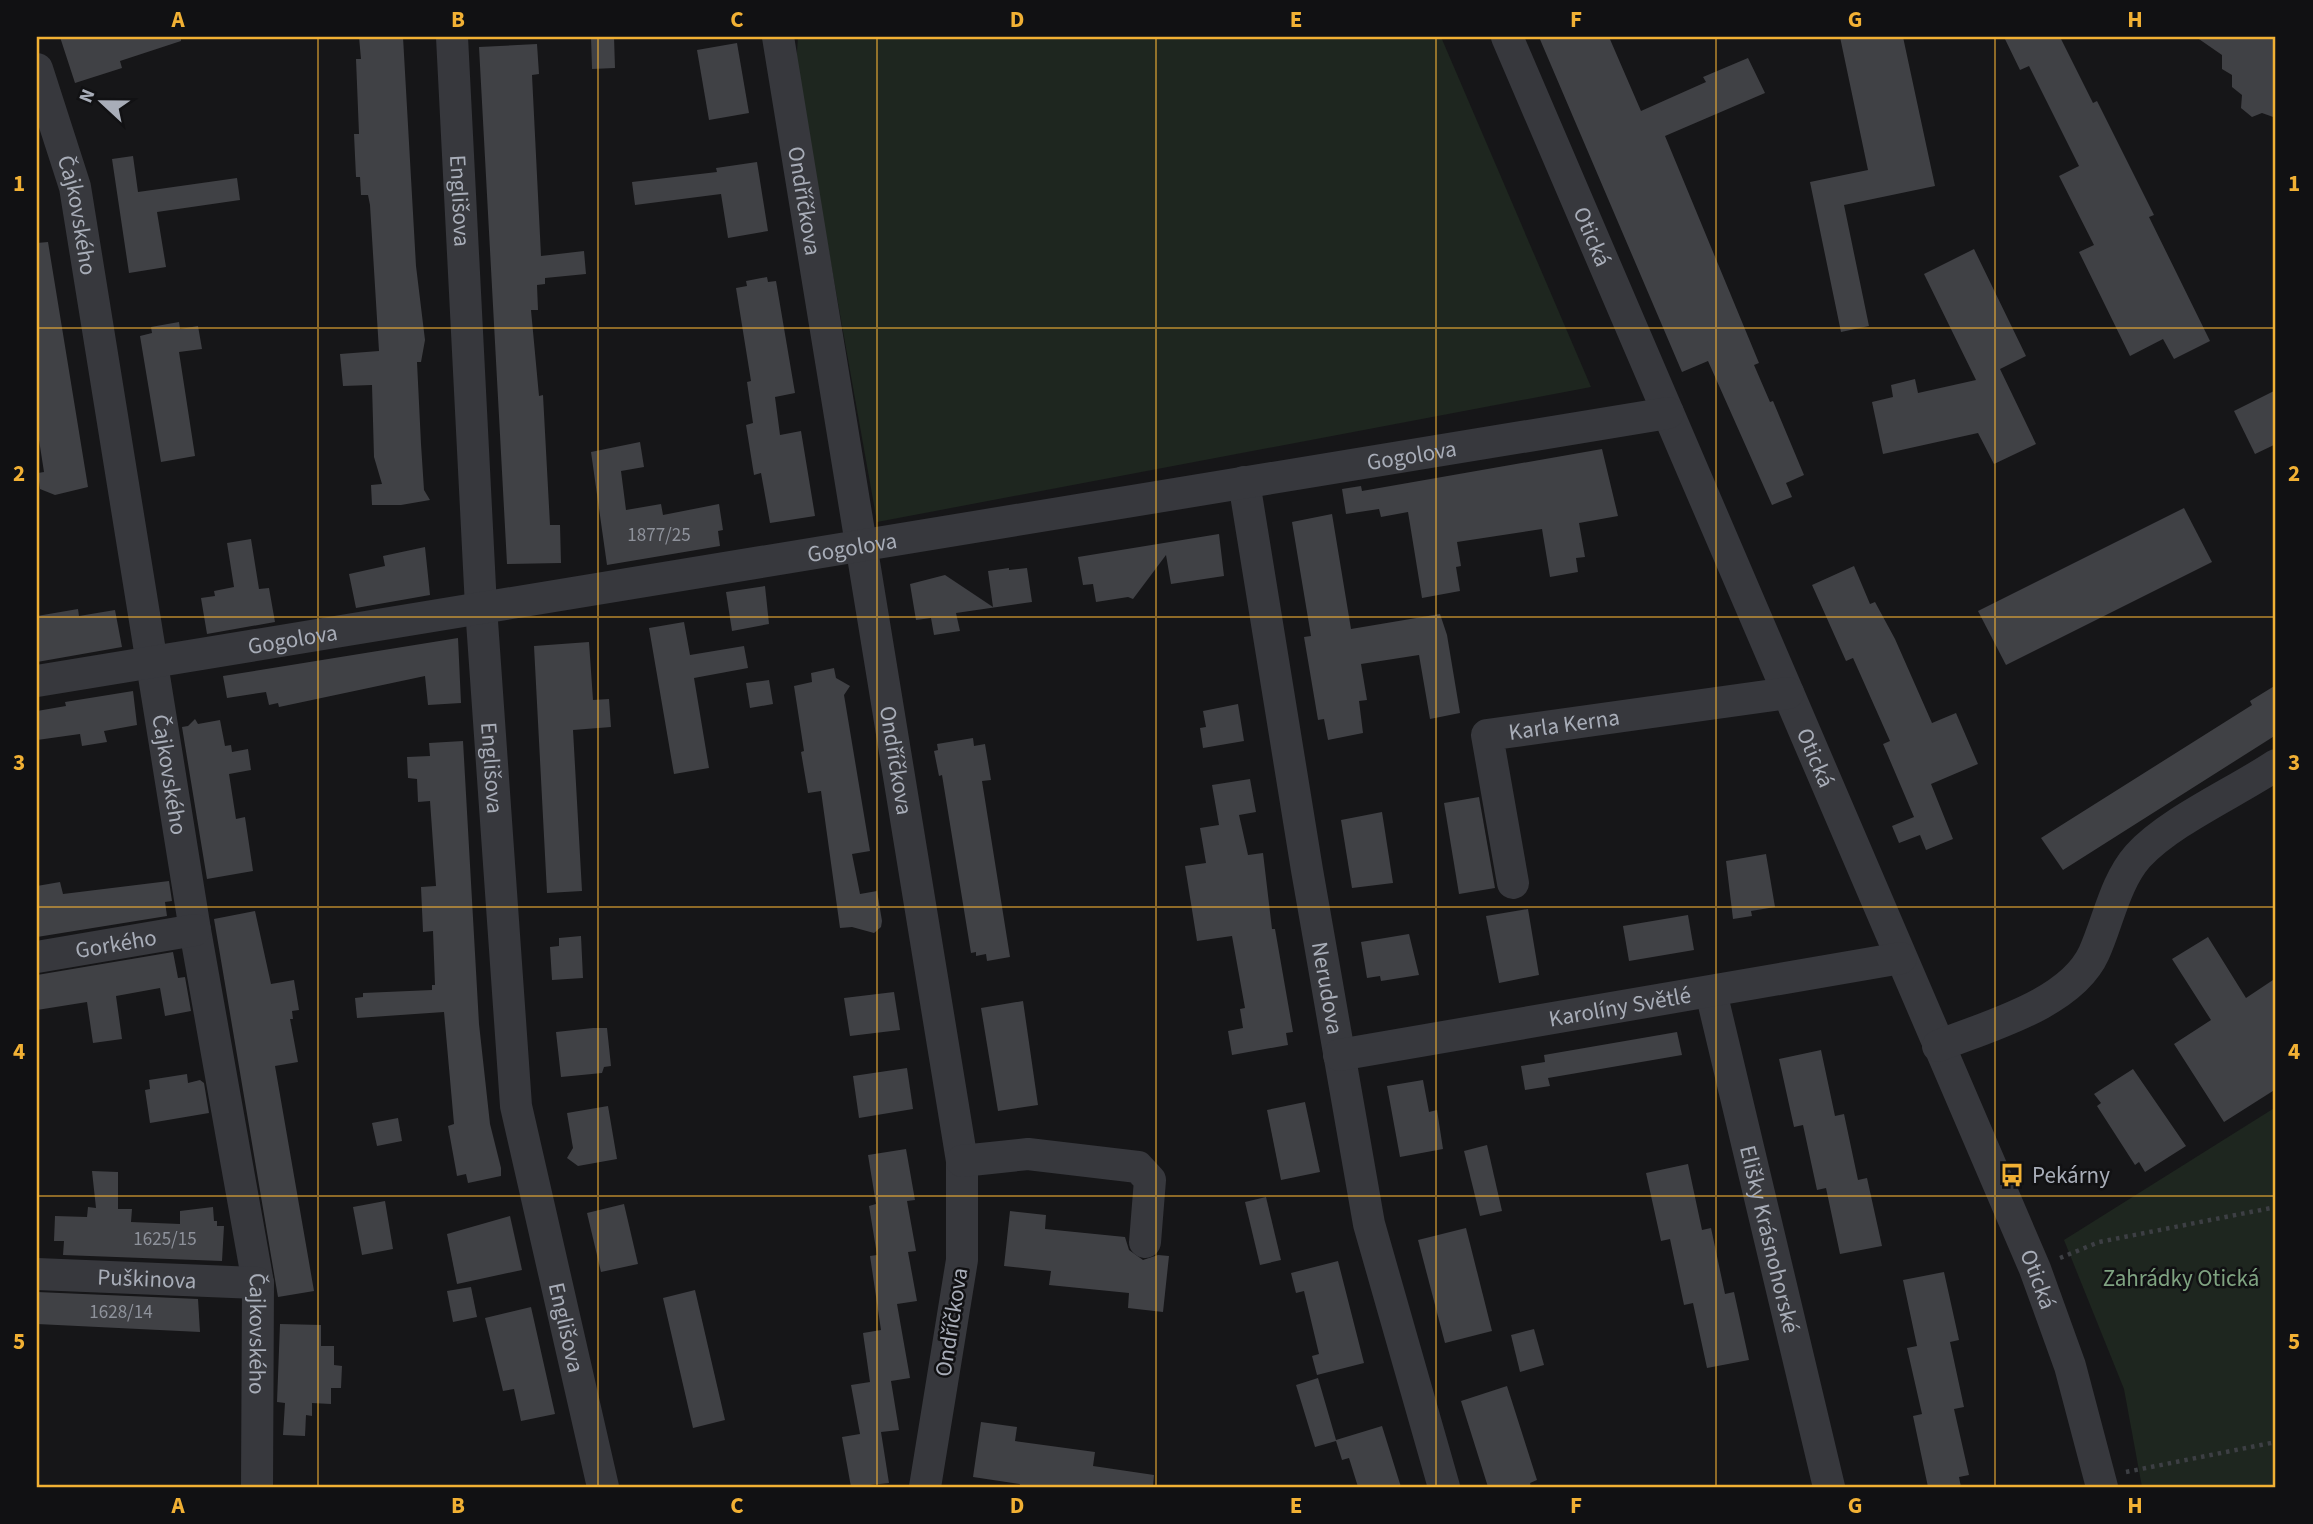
<svg xmlns="http://www.w3.org/2000/svg" width="2313" height="1524" font-family="'Source Sans 3',sans-serif">
  <style>
    .green { fill: #1e261f }
    .building { fill: #404145 }
    .lines { fill: none; stroke-linecap: round; stroke-linejoin: round }
    .path { stroke: #3d3f44; stroke-width: 4.5; stroke-dasharray: 3.5 5; stroke-linecap: butt }
    .minor { stroke: #37383d; stroke-width: 32 }
    .grid { fill: none; stroke: #f2b134; stroke-width: 2; stroke-opacity: 0.55 }
    .labels { text-anchor: middle; stroke-width: 5; stroke-linejoin: round; paint-order: stroke }
    .number-label { font-size: 19px; fill: #8e929b }
    .street-label { font-size: 23px; fill: #a8adb8; stroke: #111113 }
    .poi-label { font-size: 23px; fill: #a8adb8; stroke: #111113; text-anchor: start }
    .park-label { font-size: 23px; fill: #7fa381; stroke: #111113 }
    .neatline { fill: none; stroke: #f2b134; stroke-width: 2.5 }
    .grid-label { font-size: 23px; text-anchor: middle; font-weight: bold; fill: #f2b134 }
  </style>
  <rect width="100%" height="100%" fill="#161618"/>
  <g class="green">
    <polygon points="798,37 1441,37 1591,387 877,522 796,67"/>
    <polygon points="2276,1107 2276,1487 2142,1487 2124,1389 2064,1240"/>
  </g>
  <g class="building">
    <polygon points="60,37 181,37 181,41 120,61 122,68 75,83"/>
    <polygon points="359,37 403,37 416,266 425,340 421,362 417,362 421,444 424,490 430,500 401,505 372,505 371,485 382,484 374,457 372,385 343,386 340,354 379,351 370,205 368,195 361,195 360,177 356,177 354,134 359,134 356,59 361,59"/>
    <polygon points="591,37 614,37 615,68 592,69"/>
    <polygon points="1539,37 1609,37 1641,111 1706,82 1703,77 1748,58 1765,93 1665,136 1759,363 1754,365 1770,402 1773,401 1804,475 1786,483 1792,497 1772,505 1708,361 1682,372"/>
    <polygon points="1840,37 1903,37 1935,186 1844,205 1869,326 1841,332 1810,182 1868,170"/>
    <polygon points="2004,37 2060,37 2093,103 2097,101 2154,215 2149,217 2210,341 2174,359 2163,339 2130,356 2079,252 2094,245 2059,176 2079,166 2029,66 2020,70"/>
    <polygon points="2196,37 2276,37 2276,118 2262,113 2252,117 2241,108 2242,95 2232,87 2232,75 2222,69 2222,55"/>
    <polygon points="737,43 749,113 709,120 697,50"/>
    <polygon points="537,44 539,74 532,75 541,256 584,251 586,274 545,278 545,284 537,285 538,310 531,310 539,396 543,395 550,525 560,525 561,563 507,564 479,47"/>
    <polygon points="133,156 138,192 237,178 240,200 157,212 166,267 129,273 112,159"/>
    <polygon points="757,162 768,231 728,238 721,194 635,205 632,182 717,172 716,168"/>
    <polygon points="48,242 88,487 55,495 40,489 38,473 44,472 37,427 37,243"/>
    <polygon points="1974,249 2026,356 2000,369 2036,444 1994,464 1978,433 1883,454 1872,402 1893,397 1891,385 1915,379 1918,393 1976,380 1924,274"/>
    <polygon points="767,277 768,282 776,281 795,393 775,397 780,435 801,431 815,516 770,523 761,473 754,475 746,425 753,423 747,382 751,381 736,288 747,286 746,281"/>
    <polygon points="179,322 180,329 198,326 202,349 179,352 195,456 161,462 140,336 152,333 151,327"/>
    <polygon points="2276,390 2276,444 2255,454 2234,411"/>
    <polygon points="640,442 644,467 621,471 626,510 661,504 663,515 719,504 723,530 718,531 720,546 607,565 591,452"/>
    <polygon points="1602,449 1618,516 1579,523 1585,557 1576,558 1578,572 1550,577 1542,529 1457,542 1461,566 1456,567 1460,591 1422,598 1408,512 1381,517 1379,509 1346,514 1342,489 1361,486 1362,491"/>
    <polygon points="2184,508 2212,562 2006,665 1978,611"/>
    <polygon points="1332,514 1351,629 1440,614 1447,635 1460,713 1430,719 1419,655 1361,664 1367,700 1359,701 1363,733 1328,740 1324,719 1318,720 1315,702 1304,637 1311,636 1292,522"/>
    <polygon points="1219,534 1224,576 1171,584 1166,555 1133,599 1128,597 1096,602 1093,584 1083,585 1078,557"/>
    <polygon points="251,539 259,589 269,588 275,622 207,634 201,598 215,596 214,591 234,587 227,543"/>
    <polygon points="425,547 430,595 356,608 349,574 385,566 383,556"/>
    <polygon points="1854,566 1870,604 1875,602 1895,639 1932,723 1956,713 1978,764 1931,784 1953,839 1926,850 1920,835 1899,843 1892,826 1914,817 1883,744 1890,741 1853,658 1846,661 1812,585"/>
    <polygon points="1009,568 1009,570 1027,568 1032,602 956,613 960,631 934,635 931,618 916,620 910,584 945,575 993,607 988,571"/>
    <polygon points="765,586 769,624 732,631 726,592"/>
    <polygon points="78,609 79,616 115,610 122,647 37,662 37,616"/>
    <polygon points="684,622 690,655 744,646 748,668 694,678 709,768 674,774 649,628"/>
    <polygon points="458,638 461,703 428,705 425,676 279,707 278,703 269,705 266,692 227,698 223,676"/>
    <polygon points="589,642 593,700 609,699 611,727 573,730 582,891 547,893 534,646"/>
    <polygon points="834,668 836,678 850,686 844,695 870,851 852,854 860,894 877,891 882,921 881,927 874,933 852,927 840,928 821,791 808,793 801,752 804,751 794,686 812,682 811,673"/>
    <polygon points="769,680 773,704 750,708 746,683"/>
    <polygon points="2276,685 2276,735 2063,870 2041,838 2252,705 2250,701"/>
    <polygon points="133,691 137,725 104,731 107,742 82,746 80,734 37,740 37,711 66,706 65,702"/>
    <polygon points="1238,704 1244,741 1203,748 1200,728 1206,727 1203,711"/>
    <polygon points="195,719 198,724 220,720 225,746 231,745 232,752 248,749 251,770 229,774 236,819 245,817 253,871 207,879 182,727 188,726"/>
    <polygon points="973,738 974,746 985,744 991,780 982,781 1010,957 987,961 986,954 976,956 976,952 971,953 942,775 939,776 934,751 938,750 937,744"/>
    <polygon points="463,741 479,1024 490,1124 501,1168 501,1176 468,1183 466,1174 457,1176 448,1126 454,1124 444,1012 357,1018 355,998 363,997 363,993 432,990 432,985 435,985 433,931 423,932 421,887 436,886 430,801 418,802 417,779 408,778 407,757 430,756 429,743"/>
    <polygon points="1250,779 1256,812 1239,815 1248,855 1263,853 1272,929 1275,929 1293,1032 1286,1033 1288,1045 1232,1055 1228,1031 1243,1028 1240,1009 1245,1008 1232,936 1197,941 1185,866 1206,863 1200,828 1219,825 1212,785"/>
    <polygon points="1479,797 1495,888 1459,894 1444,803"/>
    <polygon points="1382,812 1393,883 1352,888 1341,820"/>
    <polygon points="1766,854 1775,907 1751,911 1752,916 1733,919 1726,861"/>
    <polygon points="169,881 172,901 165,902 167,916 37,937 37,886 60,882 63,894"/>
    <polygon points="1528,909 1539,975 1499,983 1486,916"/>
    <polygon points="255,911 271,984 294,980 299,1010 292,1011 293,1019 290,1019 298,1062 275,1066 314,1291 278,1297 214,919"/>
    <polygon points="1688,915 1694,950 1629,961 1623,926"/>
    <polygon points="1409,934 1419,975 1381,981 1380,976 1367,978 1361,942"/>
    <polygon points="581,936 583,978 552,980 550,947 559,946 559,938"/>
    <polygon points="2208,937 2246,998 2276,978 2276,1089 2224,1122 2174,1044 2211,1020 2172,959"/>
    <polygon points="173,952 178,978 185,977 191,1011 165,1016 160,988 116,996 122,1039 93,1043 87,1002 37,1010 37,975"/>
    <polygon points="894,992 900,1030 850,1036 844,998"/>
    <polygon points="1023,1001 1038,1105 998,1111 981,1008"/>
    <polygon points="593,1028 607,1028 611,1066 604,1067 602,1073 561,1077 556,1032"/>
    <polygon points="1677,1032 1682,1055 1548,1078 1550,1086 1525,1090 1521,1066 1545,1062 1544,1055"/>
    <polygon points="1821,1050 1835,1116 1844,1114 1858,1180 1867,1178 1882,1246 1840,1254 1826,1188 1817,1190 1803,1125 1794,1127 1779,1059"/>
    <polygon points="907,1068 913,1109 859,1118 853,1076"/>
    <polygon points="2133,1069 2186,1146 2145,1172 2139,1162 2135,1165 2097,1106 2101,1103 2094,1094"/>
    <polygon points="187,1074 188,1083 200,1080 204,1083 209,1113 150,1123 145,1090 150,1089 149,1080"/>
    <polygon points="1423,1080 1429,1112 1437,1110 1443,1149 1400,1157 1387,1086"/>
    <polygon points="1305,1102 1320,1172 1281,1180 1267,1110"/>
    <polygon points="608,1106 617,1159 578,1166 567,1158 573,1148 567,1113"/>
    <polygon points="398,1118 402,1141 377,1146 372,1123"/>
    <polygon points="1487,1145 1502,1211 1480,1216 1464,1151"/>
    <polygon points="906,1149 915,1200 907,1201 916,1251 908,1252 917,1301 897,1304 910,1378 891,1381 899,1430 881,1432 889,1483 851,1487 842,1437 860,1434 851,1385 870,1382 863,1333 881,1330 870,1256 877,1255 869,1206 876,1204 868,1155"/>
    <polygon points="1688,1164 1702,1230 1711,1228 1725,1294 1734,1292 1749,1360 1707,1368 1693,1303 1684,1305 1670,1239 1661,1241 1646,1173"/>
    <polygon points="92,1171 118,1172 118,1209 132,1209 131,1222 180,1224 180,1211 213,1207 214,1221 217,1221 217,1226 224,1226 222,1261 63,1255 64,1241 54,1241 55,1216 87,1217 88,1207 96,1208"/>
    <polygon points="1266,1197 1281,1260 1260,1265 1245,1202"/>
    <polygon points="385,1201 393,1249 362,1255 353,1207"/>
    <polygon points="624,1204 638,1264 601,1272 587,1213"/>
    <polygon points="1010,1211 1046,1215 1045,1229 1125,1237 1129,1250 1143,1260 1158,1255 1169,1256 1163,1312 1128,1308 1129,1293 1049,1285 1051,1271 1004,1266"/>
    <polygon points="510,1216 522,1270 457,1284 447,1234"/>
    <polygon points="1466,1228 1492,1331 1445,1343 1418,1240"/>
    <polygon points="1338,1261 1364,1363 1317,1375 1312,1356 1319,1354 1304,1291 1296,1293 1291,1273"/>
    <polygon points="1944,1272 1959,1340 1950,1342 1964,1407 1954,1409 1969,1475 1959,1477 1961,1487 1928,1487 1913,1416 1922,1414 1907,1348 1917,1346 1903,1280"/>
    <polygon points="471,1287 477,1317 453,1322 447,1291"/>
    <polygon points="695,1290 725,1420 693,1428 663,1298"/>
    <polygon points="37,1292 198,1299 200,1332 37,1324"/>
    <polygon points="531,1307 555,1414 521,1421 514,1389 503,1391 485,1318"/>
    <polygon points="280,1324 321,1325 321,1346 334,1346 334,1365 342,1366 341,1388 331,1388 331,1404 312,1403 312,1416 306,1415 305,1436 283,1435 285,1403 277,1402"/>
    <polygon points="1534,1329 1544,1365 1520,1372 1511,1335"/>
    <polygon points="1318,1378 1336,1440 1382,1426 1401,1487 1358,1487 1349,1458 1342,1460 1336,1441 1315,1447 1296,1385"/>
    <polygon points="1507,1386 1537,1480 1530,1483 1531,1487 1488,1487 1461,1401"/>
    <polygon points="981,1422 1017,1427 1015,1441 1095,1452 1093,1466 1154,1475 1153,1487 1019,1487 1020,1484 973,1477"/>
  </g>
  <g class="lines">
    <g class="path">
      <polyline points="2060,1258 2099,1242 2276,1207"/>
      <polyline points="2126,1472 2276,1442"/>
    </g>
    <g class="minor">
      <path id="s1" d="M452,37L481,607L516,1106L603,1487"/>
      <path id="s2" d="M778,37L962,1161V1260L925,1487"/>
      <path id="s3" d="M1507,37L2035,1269L2070,1366L2102,1487"/>
      <path id="s4" d="M37,69L75,187L195,930L258,1283L257,1487"/>
      <path id="s5" d="M1244,482L1307,870L1369,1224L1444,1487"/>
      <path id="s6" d="M37,681L1668,413"/>
      <path id="s7" d="M1513,883L1487,735L1788,693"/>
      <path id="s8" d="M37,957L195,930"/>
      <path id="s9" d="M1711,992L1829,1487"/>
      <path d="M1938,1046C1988,1026 2071,1004 2094,953C2108,922 2115,882 2138,856C2170,821 2236,792 2276,765"/>
      <path id="s10" d="M1339,1055L1901,958"/>
      <polyline points="962,1161 1028,1154 1138,1167 1150,1180 1145,1242"/>
      <path id="s11" d="M37,1274L258,1283"/>
    </g>
  </g>
  <path class="grid" d="M318,37V1487M598,37V1487M877,37V1487M1156,37V1487M1436,37V1487M1716,37V1487M1995,37V1487M37,328H2276M37,617H2276M37,907H2276M37,1196H2276"/>
  <defs>
    <g id="bus-bare" transform="scale(1.89)"><path d="M-5-6H5V4H4V6H2V4H-2V6H-4V4H-5ZM-3.5-4V0h7V-4ZM-3.5 1.2v1.5H-2V1.2ZM2 1.2v1.5H3.5V1.2Z" fill="#f2b134" stroke="#111113" stroke-width="2.5" paint-order="stroke"/></g>
  </defs>
  <g fill-rule="evenodd">
    <use href="#bus-bare" x="2012" y="1175"/>
  </g>
  <g class="labels">
    <g class="number-label">
      <text x="659" y="541">1877/25</text>
      <text x="165" y="1245">1625/15</text>
      <text x="121" y="1318">1628/14</text>
    </g>
    <g class="street-label">
      <text dy="8" stroke="none"><textPath href="#s1" startOffset="164">Englišova</textPath></text>
      <text dy="8" stroke="none"><textPath href="#s2" startOffset="166">Ondříčkova</textPath></text>
      <text dy="8" stroke="none"><textPath href="#s4" startOffset="152">Čajkovského</textPath></text>
      <text dy="8" stroke="none"><textPath href="#s3" startOffset="217">Otická</textPath></text>
      <text dy="8" stroke="none"><textPath href="#s6" startOffset="1393">Gogolova</textPath></text>
      <text dy="8" stroke="none"><textPath href="#s6" startOffset="826">Gogolova</textPath></text>
      <text dy="8" stroke="none"><textPath href="#s6" startOffset="259">Gogolova</textPath></text>
      <text dy="8" stroke="none"><textPath href="#s7" startOffset="228">Karla Kerna</textPath></text>
      <text dy="8" stroke="none"><textPath href="#s3" startOffset="784">Otická</textPath></text>
      <text dy="8" stroke="none"><textPath href="#s2" startOffset="733">Ondříčkova</textPath></text>
      <text dy="8" stroke="none"><textPath href="#s1" startOffset="732">Englišova</textPath></text>
      <text dy="8" stroke="none"><textPath href="#s4" startOffset="719">Čajkovského</textPath></text>
      <text dy="8" stroke="none"><textPath href="#s8" startOffset="80">Gorkého</textPath></text>
      <text dy="8" stroke="none"><textPath href="#s5" startOffset="513">Nerudova</textPath></text>
      <text dy="8" stroke="none"><textPath href="#s10" startOffset="285">Karolíny Světlé</textPath></text>
      <text dy="8" stroke="none"><textPath href="#s9" startOffset="254">Elišky Krásnohorské</textPath></text>
      <text dy="8" stroke="none"><textPath href="#s11" startOffset="110">Puškinova</textPath></text>
      <text dy="8" stroke="none"><textPath href="#s3" startOffset="1351">Otická</textPath></text>
      <text transform="translate(951 1322) rotate(-81)" y="8">Ondříčkova</text>
      <text dy="8" stroke="none"><textPath href="#s1" startOffset="1298">Englišova</textPath></text>
      <text dy="8" stroke="none"><textPath href="#s4" startOffset="1286">Čajkovského</textPath></text>
    </g>
    <g class="poi-label">
      <text x="2032" y="1183">Pekárny</text>
    </g>
    <g class="park-label">
      <text x="2181" y="1286">Zahrádky Otická</text>
    </g>
  </g>
  <rect width="2313" height="1524" fill="none" stroke="#111113" stroke-width="77"/>
  <g transform="translate(102 102) rotate(292)" stroke="#111113" stroke-width="5" paint-order="stroke">
  <path d="M0-5L12 26L0 18L-12 26Z" fill="#a8adb8"/>
  <text y="-10" font-size="19" font-weight="bold" text-anchor="middle" fill="#a8adb8">N</text>
  </g>
  <rect x="38" y="38" width="2236" height="1448" class="neatline"/>
  <g class="grid-label">
    <text x="178" y="27">A</text>
    <text x="458" y="27">B</text>
    <text x="737" y="27">C</text>
    <text x="1017" y="27">D</text>
    <text x="1296" y="27">E</text>
    <text x="1576" y="27">F</text>
    <text x="1855" y="27">G</text>
    <text x="2135" y="27">H</text>
    <text x="19" y="191">1</text>
    <text x="2294" y="191">1</text>
    <text x="19" y="481">2</text>
    <text x="2294" y="481">2</text>
    <text x="19" y="770">3</text>
    <text x="2294" y="770">3</text>
    <text x="19" y="1059">4</text>
    <text x="2294" y="1059">4</text>
    <text x="19" y="1349">5</text>
    <text x="2294" y="1349">5</text>
    <text x="178" y="1513">A</text>
    <text x="458" y="1513">B</text>
    <text x="737" y="1513">C</text>
    <text x="1017" y="1513">D</text>
    <text x="1296" y="1513">E</text>
    <text x="1576" y="1513">F</text>
    <text x="1855" y="1513">G</text>
    <text x="2135" y="1513">H</text>
  </g>
</svg>
